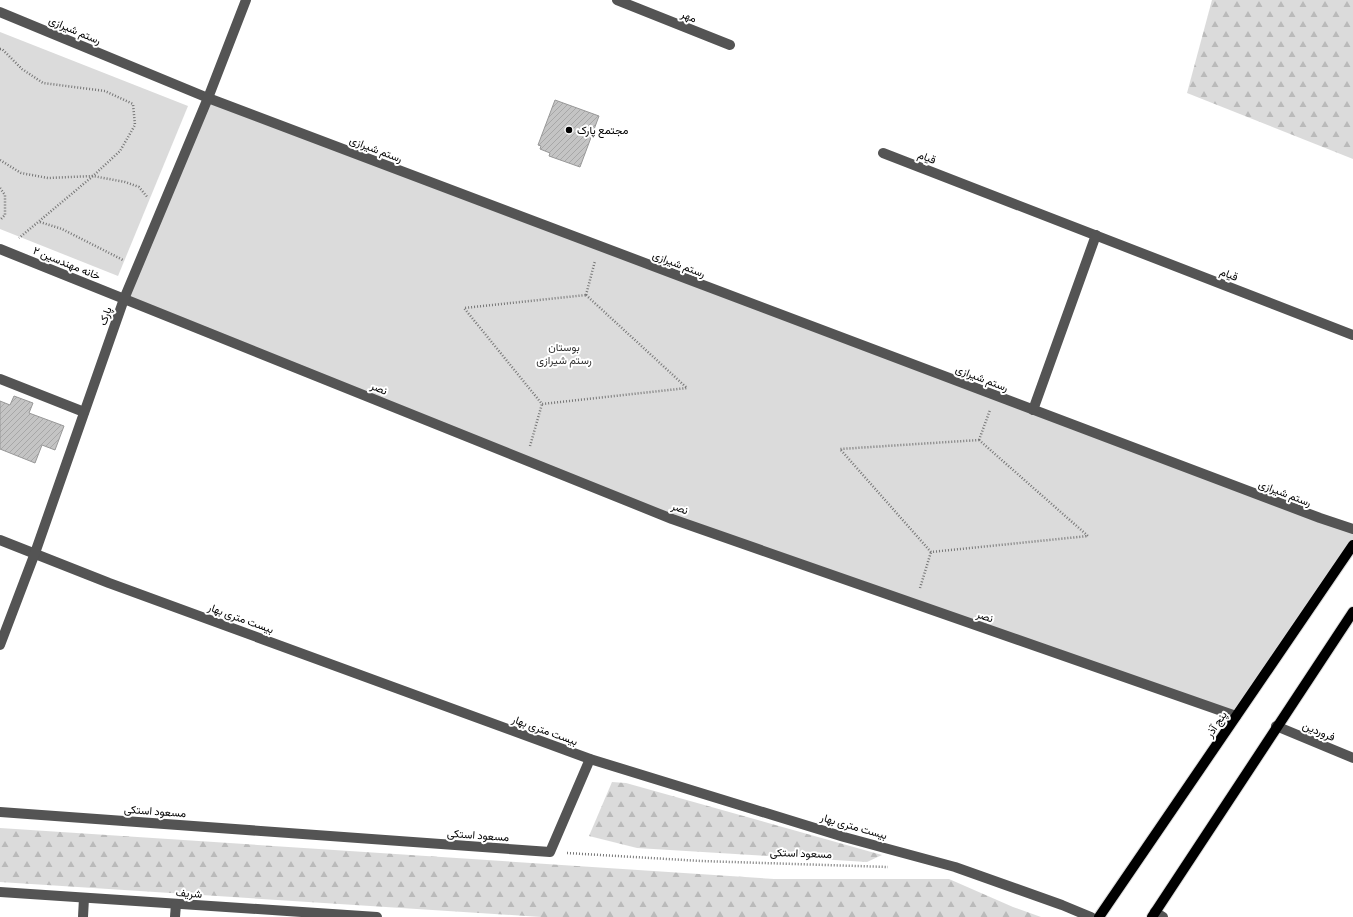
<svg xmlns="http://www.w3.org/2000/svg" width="1353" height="917" font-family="Signika,Vazirmatn,sans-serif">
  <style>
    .forest { fill: url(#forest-firs) }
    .park { fill: #dbdbdb }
    .building { fill: url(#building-hatch); stroke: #989898 }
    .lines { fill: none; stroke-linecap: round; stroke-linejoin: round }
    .major-casing { stroke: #dbdbdb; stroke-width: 12 }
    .path { stroke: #767676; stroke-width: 2.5; stroke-dasharray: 1 2; stroke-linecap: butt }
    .minor { stroke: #545454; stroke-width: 10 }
    .major { stroke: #000; stroke-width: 10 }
    .poi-dot { fill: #000; stroke: #fff; stroke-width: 1.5 }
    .labels { text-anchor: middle; stroke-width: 4; stroke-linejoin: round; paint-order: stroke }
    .street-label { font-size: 11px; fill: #000; stroke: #fff }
    .poi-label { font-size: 11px; fill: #000; stroke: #fff; text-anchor: start }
    .park-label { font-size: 11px; fill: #323232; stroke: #fff }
  </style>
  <defs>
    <pattern id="forest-firs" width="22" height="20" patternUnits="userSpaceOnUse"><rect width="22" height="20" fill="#dbdbdb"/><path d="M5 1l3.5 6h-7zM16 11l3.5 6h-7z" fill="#bababa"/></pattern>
    <pattern id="building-hatch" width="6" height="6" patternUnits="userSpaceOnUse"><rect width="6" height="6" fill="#c4c4c4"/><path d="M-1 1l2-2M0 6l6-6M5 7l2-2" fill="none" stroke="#a7a7a7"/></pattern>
  </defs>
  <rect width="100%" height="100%" fill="#fff"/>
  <g class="forest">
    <polygon points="1212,0 1353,0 1353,159 1187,93"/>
    <polygon points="612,782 626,783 882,855 867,862 637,848 589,836"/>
    <polygon points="0,828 774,879 949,879 1013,907 1041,917 541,917 0,882"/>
  </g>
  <g class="park">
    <polygon points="0,32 188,106 118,276 0,229"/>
    <polygon points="208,98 1353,529 1353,545 1236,716 915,605 525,460 124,299"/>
  </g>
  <g class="building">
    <polygon points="555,100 599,116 580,167 549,156 550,153 540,149 541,146 538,145"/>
    <polygon points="14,396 33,403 29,413 64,426 55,450 42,445 35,463 0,449 0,401 10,405"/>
  </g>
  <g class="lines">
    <g class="major-casing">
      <g id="major">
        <polyline points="1099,917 1353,545"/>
        <polyline points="1152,917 1353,612"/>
      </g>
    </g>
    <g class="path">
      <polyline points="0,49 2,49 22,69 43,83 105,91 133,104 135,125 120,151 93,176 19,238"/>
      <polyline points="0,160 21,173 48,178 93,176 125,182 139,187 148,198"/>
      <polyline points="0,188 5,195 5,215 0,220"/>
      <polyline points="40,222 62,229 123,260"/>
      <polygon points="586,295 687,388 542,404 464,308"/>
      <polyline points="586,295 595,261"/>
      <polygon points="979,440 1088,536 931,552 840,449"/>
      <polyline points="979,440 990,410"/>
      <polyline points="530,446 542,404"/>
      <polyline points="920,588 931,552"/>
      <polyline points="567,853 701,861 888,867"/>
    </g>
    <g class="minor">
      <polyline points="617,0 730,45"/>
      <polyline points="0,12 208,98 1320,518 1353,529"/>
      <polyline points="883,153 1353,335"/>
      <polyline points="0,249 672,519 1236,716"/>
      <polyline points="0,379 84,412"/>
      <polyline points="1033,410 1096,235"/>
      <polyline points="0,540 109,583 590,759 844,837 955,867 1062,905 1091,917"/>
      <polyline points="0,645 35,553 124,299 208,98 246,0"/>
      <polyline points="1276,726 1353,758"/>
      <polyline points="0,812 550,852 590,759"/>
      <polyline points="0,892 377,917"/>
      <polyline points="1155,912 1163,917"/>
      <polyline points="83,917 84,898"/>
      <polyline points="175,917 176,904"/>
    </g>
    <use href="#major" class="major"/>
  </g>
  <circle class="poi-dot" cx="569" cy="130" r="4"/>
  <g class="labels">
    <g class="street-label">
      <text transform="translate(689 16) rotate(22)" y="4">مهر</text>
      <text transform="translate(75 30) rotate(23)" y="4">رستم شیرازی</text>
      <text transform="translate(376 149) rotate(21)" y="4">رستم شیرازی</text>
      <text transform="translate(927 157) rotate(21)" y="4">قیام</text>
      <text transform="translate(67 263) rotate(22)" y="4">خانه مهندسین ۲</text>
      <text transform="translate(679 264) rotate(21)" y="4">رستم شیرازی</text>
      <text transform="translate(1229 274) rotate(21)" y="4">قیام</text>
      <text transform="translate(105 316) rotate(-71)" y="4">پارک</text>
      <text transform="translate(982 378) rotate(21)" y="4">رستم شیرازی</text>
      <text transform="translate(379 388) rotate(22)" y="4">نصر</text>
      <text transform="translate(1285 493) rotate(21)" y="4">رستم شیرازی</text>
      <text transform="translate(680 508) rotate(20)" y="4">نصر</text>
      <text transform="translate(985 616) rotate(19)" y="4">نصر</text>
      <text transform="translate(241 618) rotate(20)" y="4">بیست متری بهار</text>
      <text transform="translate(1216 724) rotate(-56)" y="4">پنج آذر</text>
      <text transform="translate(545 730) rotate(20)" y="4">بیست متری بهار</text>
      <text transform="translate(1319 731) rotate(23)" y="4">فروردین</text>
      <text transform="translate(155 811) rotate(4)" y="4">مسعود استکی</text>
      <text transform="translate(854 826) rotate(16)" y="4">بیست متری بهار</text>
      <text transform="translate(478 835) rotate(4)" y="4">مسعود استکی</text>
      <text transform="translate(801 853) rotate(2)" y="4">مسعود استکی</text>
      <text transform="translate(189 893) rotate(4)" y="4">شریف</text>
    </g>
    <g class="poi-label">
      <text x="577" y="134">مجتمع پارک</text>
    </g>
    <g class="park-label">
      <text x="564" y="351">بوستان<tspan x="564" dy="13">رستم شیرازی</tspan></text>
    </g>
  </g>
</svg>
